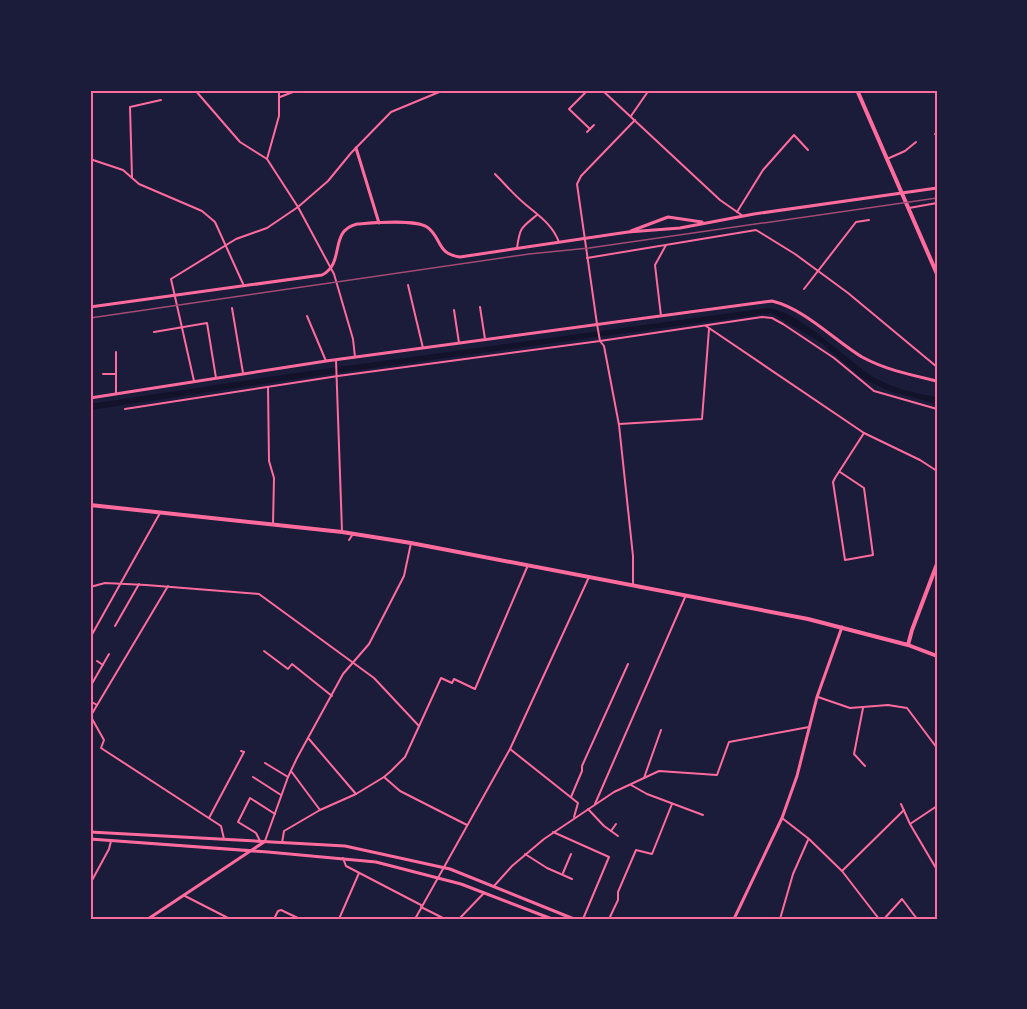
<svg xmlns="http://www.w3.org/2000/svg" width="1027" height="1009" font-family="'IBM Plex Serif',serif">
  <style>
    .water { fill: #12122b }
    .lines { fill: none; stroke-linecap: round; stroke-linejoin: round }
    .minor { stroke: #ff6b9d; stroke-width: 2 }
    .tertiary { stroke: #ff6b9d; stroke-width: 3 }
    .primary { stroke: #ff6b9d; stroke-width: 4 }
    .rail { stroke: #a44b75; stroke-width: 1.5 }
    .neatline { fill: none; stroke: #ff6b9d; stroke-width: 2 }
  </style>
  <rect width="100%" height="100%" fill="#1b1b3a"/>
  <path class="water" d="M768,308C800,311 847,361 875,378C894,389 916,393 937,397V404L889,391L862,378L820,342L771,313L343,372L90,410V404L303,372Z"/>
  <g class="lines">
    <g class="minor">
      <polyline points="195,90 240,142 267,159 298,207 334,274 353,339 355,357"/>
      <polyline points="588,90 569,109 590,129"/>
      <polyline points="602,90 720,200 743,216"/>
      <polyline points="280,97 298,90"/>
      <polyline points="631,116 649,90"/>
      <polyline points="587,132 594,125"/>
      <polyline points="935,134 937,134"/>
      <polyline points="90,159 123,170 139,184 202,211 215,222 244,286"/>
      <polyline points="267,159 279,116 279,90"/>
      <polyline points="887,159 905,151 916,142"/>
      <path d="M495,174C505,184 514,195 525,204C539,216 552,224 559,242"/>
      <polyline points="132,177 130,107 161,100"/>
      <polyline points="909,208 937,203"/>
      <polyline points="737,212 763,170 794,135 808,150"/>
      <path d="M517,248C520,227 521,228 537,215"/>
      <polyline points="587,258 756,230 795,254 848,293 937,367"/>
      <polyline points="408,285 423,348"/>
      <polyline points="804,289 856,222 869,220"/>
      <polyline points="480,307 485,339"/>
      <polyline points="232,308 243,373"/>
      <polyline points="454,310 459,343"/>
      <polyline points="307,316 326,361"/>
      <polyline points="661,316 655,265 666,245"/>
      <polyline points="706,326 864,433 920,460 937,471"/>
      <polyline points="154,332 207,323 216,378"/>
      <polyline points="116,352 116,394"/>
      <polyline points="336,360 342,531"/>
      <polyline points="103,374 116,374"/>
      <polyline points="194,381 171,279 236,239 267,228 298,207 328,181 351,153 391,112 444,90"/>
      <polyline points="268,387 269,461 274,478 273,524"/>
      <polyline points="125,409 338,376 600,341 762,317 772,318 783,324 834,358 874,391 937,409"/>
      <polyline points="619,424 702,419 709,329"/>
      <polyline points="840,472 864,488 873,555 845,560 833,482 835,478 864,433"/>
      <polyline points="349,540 353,534"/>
      <polyline points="633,584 633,556 619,425 604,346 600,341 597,324 577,184 581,176 635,120"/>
      <polyline points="90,587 105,583 146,585 259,594 374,678 419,726"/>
      <polyline points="115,626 139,584"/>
      <polyline points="90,638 160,513"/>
      <polyline points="264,651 288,669 292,664 332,696"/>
      <polyline points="97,661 103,665"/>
      <polyline points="90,687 109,654"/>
      <polyline points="818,697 850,708 888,705 907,708 937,748"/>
      <polyline points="90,701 97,705"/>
      <polyline points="863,708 854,754 865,766"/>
      <polyline points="90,717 168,586"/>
      <polyline points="91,717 104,740 101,748 221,826 224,839"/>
      <polyline points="309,739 356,794"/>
      <polyline points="510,749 578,803 574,817"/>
      <polyline points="265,763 288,777"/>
      <polyline points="291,771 320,810"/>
      <polyline points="253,777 281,795"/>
      <polyline points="384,777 400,791 467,825"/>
      <polyline points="644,778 661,730"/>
      <polyline points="631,785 647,794 703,815"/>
      <polyline points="571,797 582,771 582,766 628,664"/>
      <polyline points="595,804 686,595"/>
      <polyline points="901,804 910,824 937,870"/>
      <polyline points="588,809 604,826 618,836"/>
      <polyline points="209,818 244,752 241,751"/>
      <polyline points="782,818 809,839 842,871 879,919"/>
      <polyline points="910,824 937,806"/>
      <polyline points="611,831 616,824"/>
      <polyline points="553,832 609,857 583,919"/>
      <polyline points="260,841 256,833 238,822 250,798 275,814"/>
      <polyline points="265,841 288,777 297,758 343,674 369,644 404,576 411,543"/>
      <polyline points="282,843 284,831 320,810 356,794 384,777 391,771 405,757 441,678 452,683 454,679 475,689 528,565"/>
      <polyline points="525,854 547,868 572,879"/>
      <polyline points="343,858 346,866 421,905"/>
      <polyline points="842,871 904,810"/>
      <polyline points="563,873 571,854"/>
      <polyline points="90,884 109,849 111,841"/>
      <polyline points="494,886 512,866 544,839 614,792 659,771 717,775 729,742 809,727"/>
      <polyline points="185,896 230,919"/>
      <polyline points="421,907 445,919"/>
      <polyline points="274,919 278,911 281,910 300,919"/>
      <polyline points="339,919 359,873"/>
      <polyline points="415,919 510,749 589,577"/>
      <polyline points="459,919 484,893"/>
      <polyline points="609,919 618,900 618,892 636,850 652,854 672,804"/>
      <polyline points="780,919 793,874 808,840"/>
      <polyline points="884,919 902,899 917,919"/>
    </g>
    <g class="tertiary">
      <polyline points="356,148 379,223"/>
      <polyline points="631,231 668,217 702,222"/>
      <path d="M90,307L322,275C346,263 328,231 357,224C372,223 414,219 427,227C442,237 436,254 460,257L628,232L680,228L754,214L937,188"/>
      <path d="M90,398L326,361L772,301C805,309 834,340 862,357C886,370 911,375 937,381"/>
      <polyline points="90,832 345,846 450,869 574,919"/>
      <polyline points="90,839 268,852 376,862 461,884 552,919"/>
      <polyline points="148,919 264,842"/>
      <polyline points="734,919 782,818 797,776 817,697 842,627"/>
    </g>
    <g class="primary">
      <polyline points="857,90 937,274"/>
      <polyline points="90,505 342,532 411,543 808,619 908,645 937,656"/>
      <polyline points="908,645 912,630 937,564"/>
    </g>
    <polyline class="rail" points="90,318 529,254 589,248 937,198"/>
  </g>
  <rect width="1027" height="1009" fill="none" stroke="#1b1b3a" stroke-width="183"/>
  <rect x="92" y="92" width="844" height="826" class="neatline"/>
</svg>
